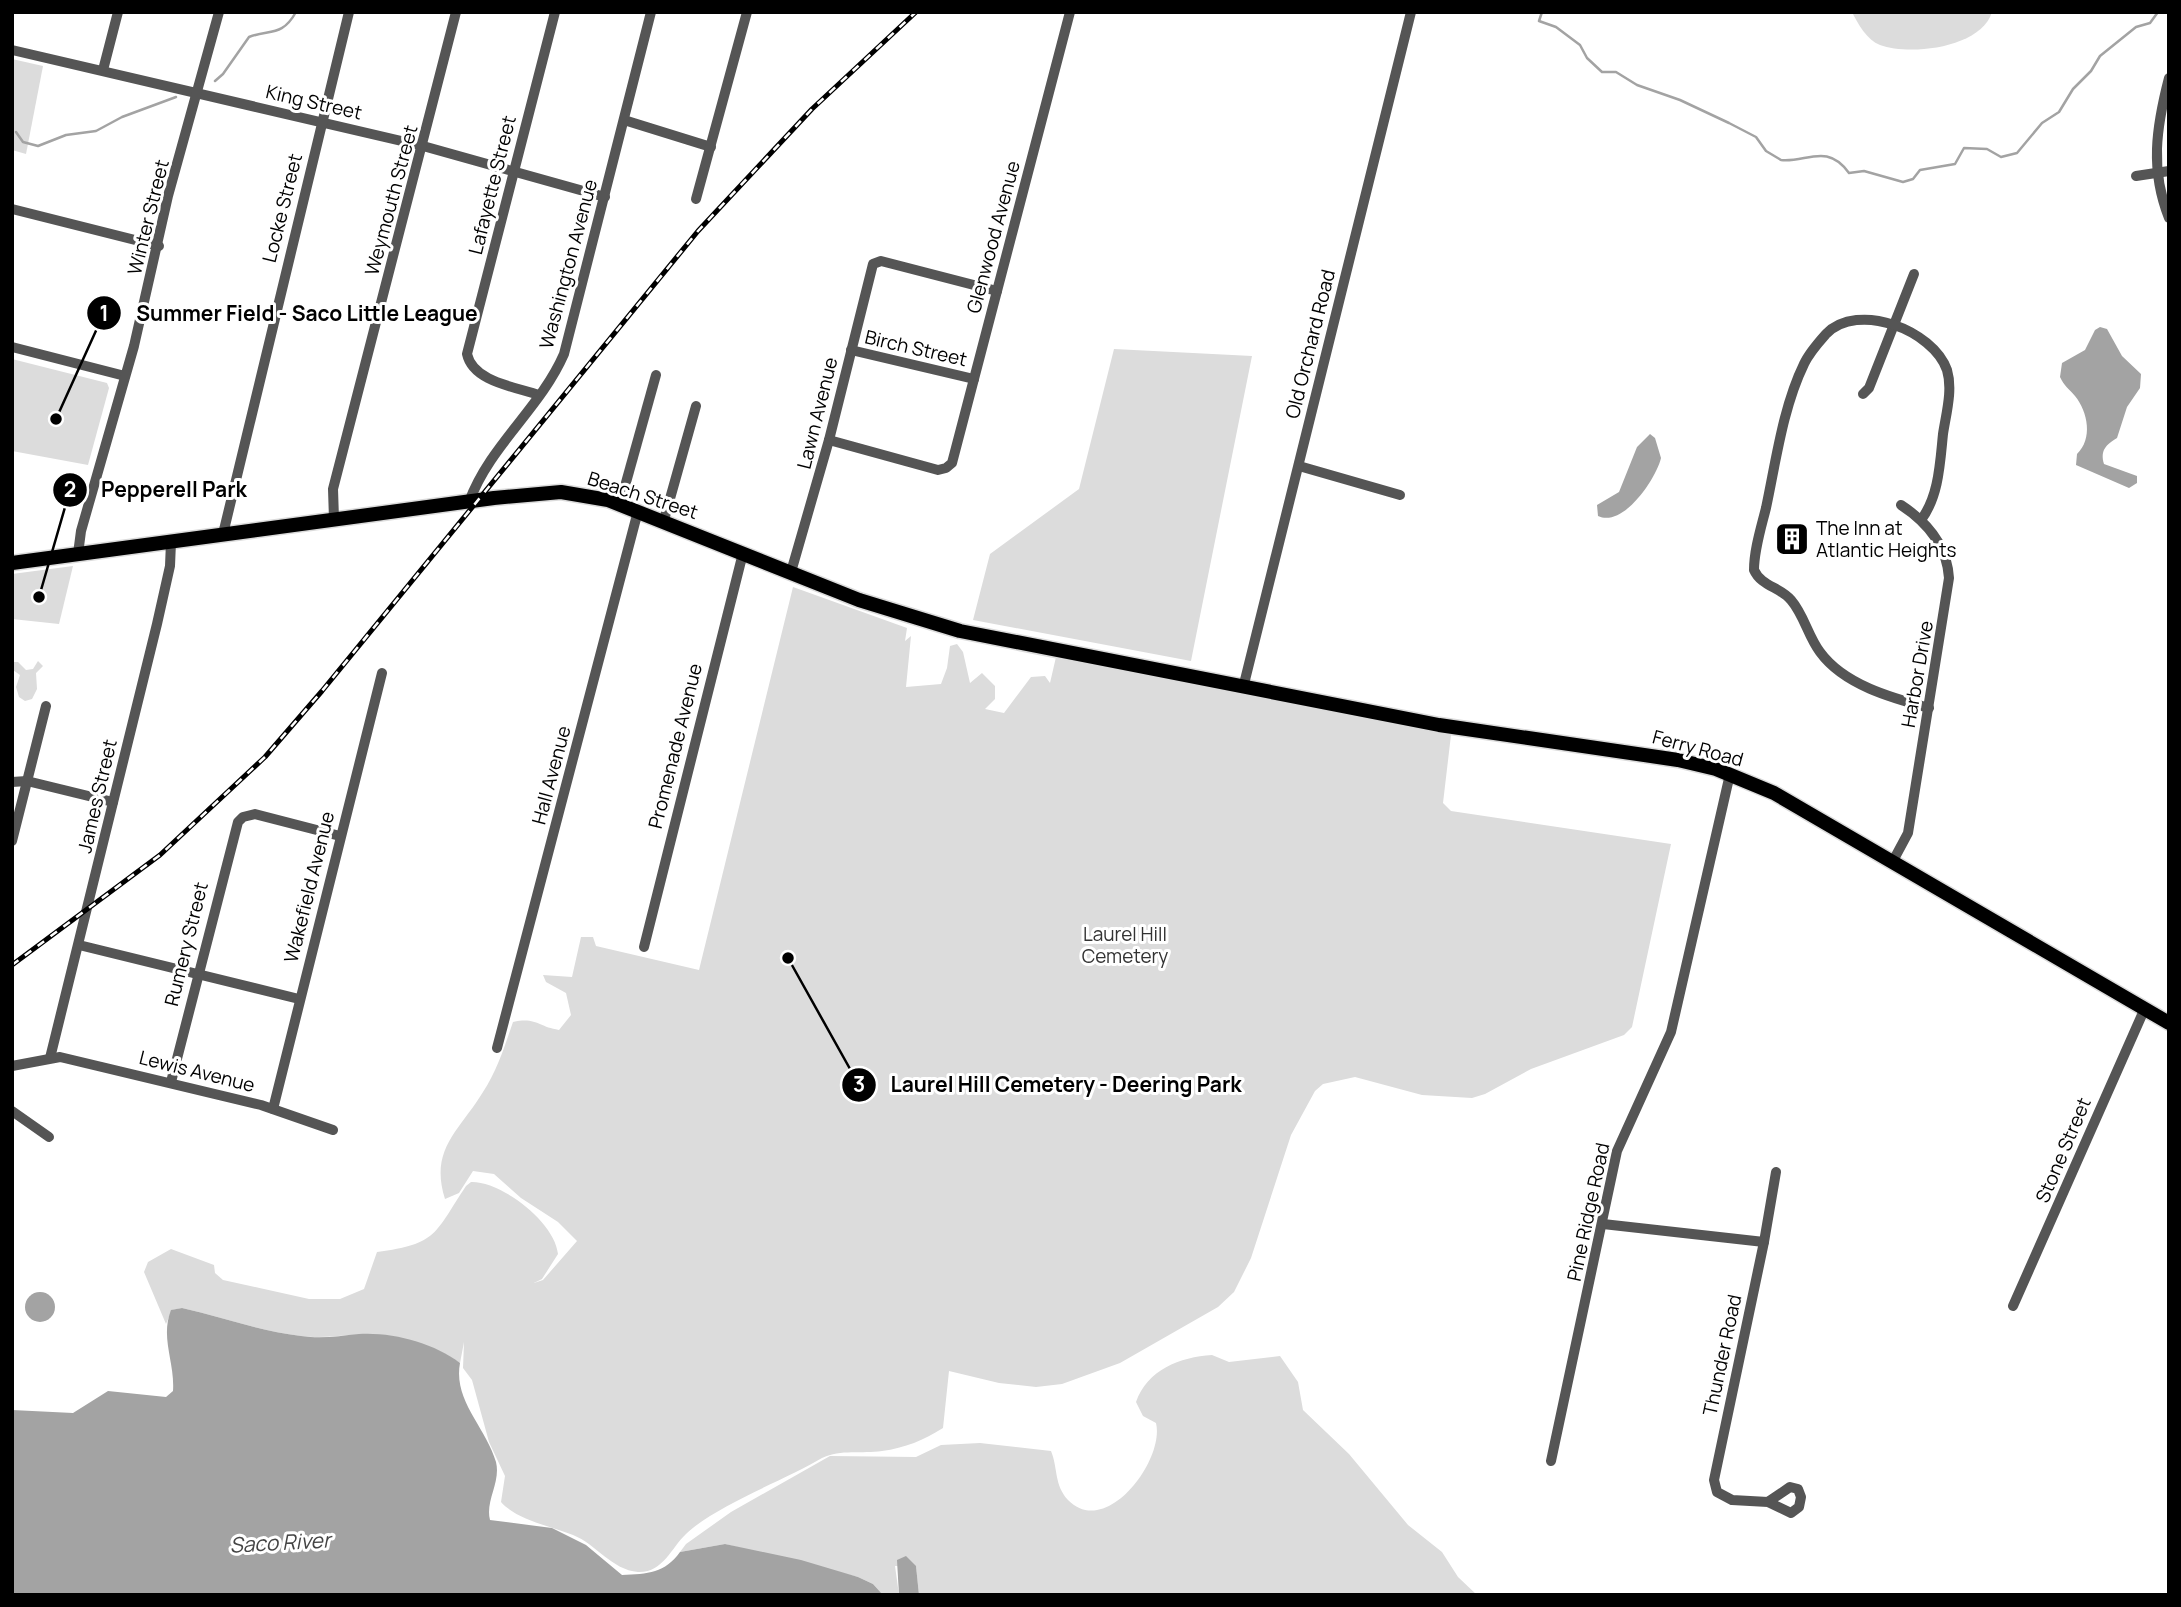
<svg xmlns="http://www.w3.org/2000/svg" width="2181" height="1607" font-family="Manrope,sans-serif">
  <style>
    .green { fill: #dcdcdc }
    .water { fill: #a3a3a3 }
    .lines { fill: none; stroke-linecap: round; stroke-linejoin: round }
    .stream { stroke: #a3a3a3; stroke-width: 2.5 }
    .major-casing { stroke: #dbdbdb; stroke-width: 17 }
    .minor { stroke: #555; stroke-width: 10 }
    .major { stroke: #000; stroke-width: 14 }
    .rail-casing { stroke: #000; stroke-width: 5 }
    .rail { stroke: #fff; stroke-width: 2.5; stroke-dasharray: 8; stroke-linecap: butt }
    .labels { text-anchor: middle; stroke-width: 6; stroke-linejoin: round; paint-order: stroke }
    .street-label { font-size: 19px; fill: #000; stroke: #fff }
    .poi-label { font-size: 19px; fill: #000; stroke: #fff; text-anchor: start }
    .park-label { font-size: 19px; fill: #333; stroke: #fff }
    .water-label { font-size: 21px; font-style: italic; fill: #444; stroke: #fff }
    .leader { fill: none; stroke: #000; stroke-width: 2.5 }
    .callout-dot { fill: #000; stroke: #fff; stroke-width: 2.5 }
    .mark-label { font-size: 21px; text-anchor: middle; font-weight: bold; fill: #fff }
    .callout-label { font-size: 21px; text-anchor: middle; font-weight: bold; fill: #000; stroke: #fff; stroke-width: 6; stroke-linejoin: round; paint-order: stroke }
  </style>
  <rect width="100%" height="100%" fill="#fff"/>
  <g class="green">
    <path d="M1852,12H1992C1981,48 1910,56 1880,45C1867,40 1858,24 1852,12Z"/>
    <polygon points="12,59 43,66 26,154 12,150"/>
    <polygon points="1114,349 1252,356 1191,661 973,620 990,554 1079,489"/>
    <polygon points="12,359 107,383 109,388 88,465 12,451"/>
    <polygon points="73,566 59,624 12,619 12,574"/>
    <path d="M793,587L907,628L905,641L911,636L906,687L941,684L947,668L950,646L957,644L963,652L970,683L982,673L995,686V699L985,709L1004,713L1031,677L1045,676L1050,683L1056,657L1451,735L1443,803L1451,811L1671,844L1632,1027L1624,1035L1531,1069L1485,1094L1472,1098L1422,1095L1355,1077L1323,1084L1315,1091L1291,1135L1251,1258L1234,1292L1218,1307L1120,1363L1062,1384L1036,1387L999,1383L949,1371L943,1428C924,1440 905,1448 882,1451C862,1454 841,1449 822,1458C785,1480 715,1506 686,1534C671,1548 663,1573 638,1572C612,1570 596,1544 573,1535C550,1526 517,1520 501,1502L505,1476L489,1442L472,1380L463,1368L464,1342L460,1363C432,1343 394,1334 359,1335C339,1335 321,1339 301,1336C259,1331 222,1317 182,1308L172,1310L166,1324L144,1272L148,1262L171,1249L214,1265L215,1273L223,1280L309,1299H340L364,1289L377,1252C438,1244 434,1234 466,1186L471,1182C501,1181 555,1222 558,1254L542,1279L534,1283L543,1280L577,1241L558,1222L521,1198L494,1174L473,1171L459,1193L445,1199C429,1149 460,1130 483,1092C497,1071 505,1045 513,1022C537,1017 538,1027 559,1030L571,1015L566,993L546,982L543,975L572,977L581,937H593L596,946L699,970Z"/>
    <polygon points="38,661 43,666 36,673 37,689 32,699 25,701 19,697 16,687 20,675 13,670 12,662 18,662 26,670 33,669"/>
    <path d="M1212,1355L1229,1362L1280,1356L1298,1382L1303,1410L1349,1454L1408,1525L1442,1552L1458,1577L1477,1595H919L916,1566H895L899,1595H883L873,1584L858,1577L725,1544L680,1552L686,1544L731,1512L830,1456L916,1457L941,1445L980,1443L1051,1451C1058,1468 1054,1485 1068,1500C1106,1539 1165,1460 1156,1423L1143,1416L1136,1402C1147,1370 1180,1357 1212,1355Z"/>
  </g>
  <g class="water">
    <path d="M2100,327L2107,329L2122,356L2141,374L2140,388L2127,407L2117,438C2106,445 2100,450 2104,464L2137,476V483L2129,488L2076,465L2077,454C2093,439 2088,412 2075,396C2069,389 2064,386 2060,377L2062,363L2085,350L2095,330Z"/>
    <path d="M1650,434L1655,438L1661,458C1656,479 1623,528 1598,516L1597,505L1619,492L1637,447Z"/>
    <circle cx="40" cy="1307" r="15"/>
    <path d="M182,1308C222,1317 259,1331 301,1336C322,1339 339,1336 359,1334C393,1332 434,1343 460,1363C453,1401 486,1427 496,1462C501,1482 485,1501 490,1520L552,1528L586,1545L622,1575C648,1574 665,1573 680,1552L725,1544L801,1560L858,1577L873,1584L883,1595H12V1410L73,1413L108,1391L166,1397L173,1391C175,1362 160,1338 171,1310Z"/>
    <polygon points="906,1556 916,1566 919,1595 899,1595 897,1560"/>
  </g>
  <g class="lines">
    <g class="stream">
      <path d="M1542,12L1539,21L1556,27L1580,45L1587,58L1602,72H1616L1637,85L1680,100L1729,123L1756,137L1766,151L1781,160C1806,163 1827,142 1849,173L1864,171L1903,182L1913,179L1920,170L1955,164L1964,148L1987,149L2001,157L2017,153L2042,123L2059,112L2073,89L2091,71L2100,56L2136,27L2150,23L2158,12"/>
      <path d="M215,81L223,74L249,37C270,29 282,37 296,12"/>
      <polyline points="16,132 23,142 38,146 66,135 96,131 122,117 176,97"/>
    </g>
    <g class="major-casing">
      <polyline id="major" points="12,563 494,498 561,492 608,500 859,600 960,631 1439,725 1678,760 1716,769 1774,793 2169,1023"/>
    </g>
    <g class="minor">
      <polyline points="12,50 423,146 605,197"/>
      <polyline points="103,70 118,12"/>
      <path d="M2169,78C2156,128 2150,170 2169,218"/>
      <polyline points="624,120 711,147"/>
      <polyline points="2136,176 2169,171"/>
      <polyline points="696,199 747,12"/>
      <polyline points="12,209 159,246"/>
      <polyline points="12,347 125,376"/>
      <polyline points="851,350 974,379"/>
      <polyline points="1863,394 1869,388 1914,274"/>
      <path d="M539,395C516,387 473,382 467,354L555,12"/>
      <polyline points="829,440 938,470 946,468 952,463 1070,12"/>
      <polyline points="1299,466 1400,495"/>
      <path d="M469,502C490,445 540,409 564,354L651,12"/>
      <polyline points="620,504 656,375"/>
      <polyline points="334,519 333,489 456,12"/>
      <polyline points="664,520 696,406"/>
      <path d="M1921,520C1939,496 1940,463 1943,434C1946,414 1953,390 1947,370C1933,330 1858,301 1826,334C1818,343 1809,353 1804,364C1783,407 1776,461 1766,508C1761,528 1754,550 1754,570C1761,586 1780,587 1791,600C1804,615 1808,636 1820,652C1844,685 1892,698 1929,708"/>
      <polyline points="223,534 349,12"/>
      <polyline points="78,554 81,531 134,346 168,196 219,12"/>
      <polyline points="791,572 829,440 873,264 881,261 997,291"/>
      <polyline points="1244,684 1411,12"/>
      <polyline points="12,782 27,781 113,802"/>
      <polyline points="12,841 46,706"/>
      <path d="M1893,861L1908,833L1949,578C1947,546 1927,522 1901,505"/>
      <polyline points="79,945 299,999"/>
      <polyline points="644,947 743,553"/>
      <polyline points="497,1048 638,511"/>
      <polyline points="50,1058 157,624 170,566 171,542"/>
      <polyline points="12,1066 60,1057 261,1105 333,1130"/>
      <polyline points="171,1082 238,822 243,817 255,814 340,836"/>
      <polyline points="273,1109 382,673"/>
      <polyline points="12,1111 49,1137"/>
      <polyline points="1603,1224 1764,1242"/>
      <polyline points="2013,1306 2145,1008"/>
      <polyline points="1551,1461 1617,1151 1671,1032 1730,774"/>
      <polyline points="1768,1502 1791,1513 1799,1507 1801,1497 1798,1489 1790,1487 1768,1502 1732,1500 1717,1492 1714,1480 1764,1242 1776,1172"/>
    </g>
    <use href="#major" class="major"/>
    <g class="rail-casing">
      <polyline id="rail" points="12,965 160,855 265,757 322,691 698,231 812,109 916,12"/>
    </g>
    <use href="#rail" class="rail"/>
  </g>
  <defs>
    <g id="building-square" transform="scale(1.75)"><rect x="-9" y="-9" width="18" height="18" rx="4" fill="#000" stroke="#fff"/><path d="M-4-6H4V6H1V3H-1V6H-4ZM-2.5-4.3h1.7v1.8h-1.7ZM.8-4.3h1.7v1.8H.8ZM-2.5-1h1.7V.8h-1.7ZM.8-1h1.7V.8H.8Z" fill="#fff"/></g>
  </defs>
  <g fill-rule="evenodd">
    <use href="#building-square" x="1792" y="539"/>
  </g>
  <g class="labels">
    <g class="street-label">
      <text transform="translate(314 102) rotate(13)" y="7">King Street</text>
      <text transform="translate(492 185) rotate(-76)" y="7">Lafayette Street</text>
      <text transform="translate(391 200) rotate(-75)" y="7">Weymouth Street</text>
      <text transform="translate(282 208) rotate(-76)" y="7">Locke Street</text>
      <text transform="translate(148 217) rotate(-76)" y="7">Winter Street</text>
      <text transform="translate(993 237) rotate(-75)" y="7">Glenwood Avenue</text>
      <text transform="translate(568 264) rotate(-75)" y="7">Washington Avenue</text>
      <text transform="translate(1310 344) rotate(-76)" y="7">Old Orchard Road</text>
      <text transform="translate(916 348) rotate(13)" y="7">Birch Street</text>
      <text transform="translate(817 413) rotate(-76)" y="7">Lawn Avenue</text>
      <text transform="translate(643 495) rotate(18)" y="7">Beach Street</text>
      <text transform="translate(1917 674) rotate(-80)" y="7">Harbor Drive</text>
      <text transform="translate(675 746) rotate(-76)" y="7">Promenade Avenue</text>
      <text transform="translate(1698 748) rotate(15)" y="7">Ferry Road</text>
      <text transform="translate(551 775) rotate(-75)" y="7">Hall Avenue</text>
      <text transform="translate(97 796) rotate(-77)" y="7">James Street</text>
      <text transform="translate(309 887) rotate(-76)" y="7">Wakefield Avenue</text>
      <text transform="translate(186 944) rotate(-76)" y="7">Rumery Street</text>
      <text transform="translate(197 1071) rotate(14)" y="7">Lewis Avenue</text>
      <text transform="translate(2063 1150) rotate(-67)" y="7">Stone Street</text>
      <text transform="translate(1588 1212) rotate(-78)" y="7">Pine Ridge Road</text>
      <text transform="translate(1722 1355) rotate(-78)" y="7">Thunder Road</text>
    </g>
    <g class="poi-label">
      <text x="1816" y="535">The Inn at<tspan x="1816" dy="22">Atlantic Heights</tspan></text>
    </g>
    <g class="park-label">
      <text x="1125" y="941">Laurel Hill<tspan x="1125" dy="22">Cemetery</tspan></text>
    </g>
    <g class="water-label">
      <text transform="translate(280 1543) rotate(-3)" y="7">Saco River</text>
    </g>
  </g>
  <path class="leader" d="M56 419L104 313M39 597L70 490M788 958L859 1085"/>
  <g class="callout-dot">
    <circle cx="56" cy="419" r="7"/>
    <circle cx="39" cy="597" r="7"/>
    <circle cx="788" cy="958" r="7"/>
    <circle cx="104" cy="313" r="18"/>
    <circle cx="70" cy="490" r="18"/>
    <circle cx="859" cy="1085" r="18"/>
  </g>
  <g class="mark-label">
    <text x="104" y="321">1</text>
    <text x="70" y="497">2</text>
    <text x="859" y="1092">3</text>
  </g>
  <g class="callout-label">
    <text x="307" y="321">Summer Field - Saco Little League</text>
    <text x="174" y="497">Pepperell Park</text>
    <text x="1066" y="1092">Laurel Hill Cemetery - Deering Park</text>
  </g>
  <rect width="2181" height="1607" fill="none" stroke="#000000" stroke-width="28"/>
</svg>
